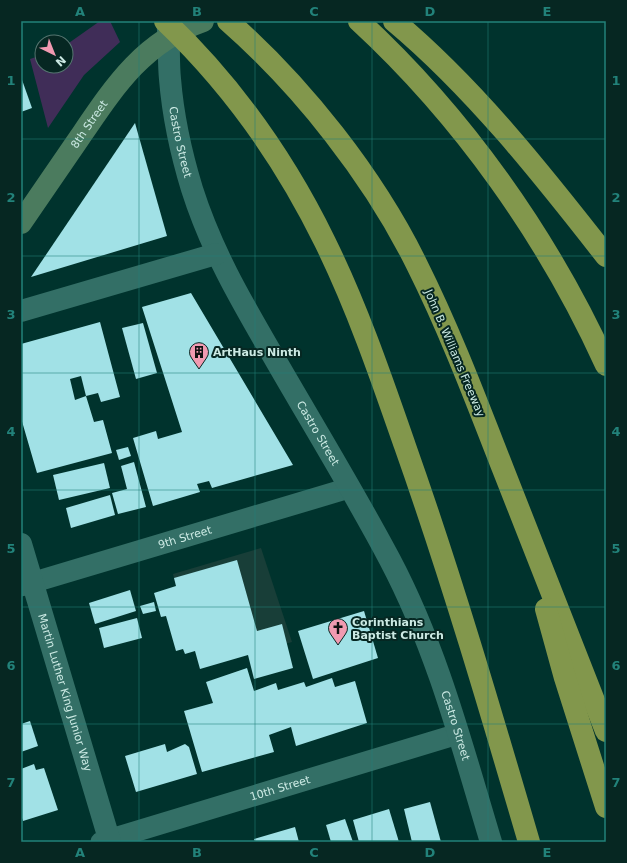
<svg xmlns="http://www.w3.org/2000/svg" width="627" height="863" font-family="'DejaVu Sans',sans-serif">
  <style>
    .built { fill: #183e38 }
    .green { fill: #402d58 }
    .building { fill: #a1e1e6; fill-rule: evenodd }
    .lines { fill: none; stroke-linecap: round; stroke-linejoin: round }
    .minor { stroke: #336f66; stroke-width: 21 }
    .tertiary { stroke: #336f66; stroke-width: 22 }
    .secondary { stroke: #4b7b5e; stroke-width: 22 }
    .motorway { stroke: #82974c; stroke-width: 22 }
    .grid { fill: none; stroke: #22827a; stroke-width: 1; stroke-opacity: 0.55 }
    .labels { text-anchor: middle; stroke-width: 4; stroke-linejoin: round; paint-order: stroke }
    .street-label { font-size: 11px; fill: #cceae4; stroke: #062722 }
    .poi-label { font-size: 11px; font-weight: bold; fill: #cceae4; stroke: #062722; text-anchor: start }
    .neatline { fill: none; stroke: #22827a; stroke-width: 1.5 }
    .grid-label { font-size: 13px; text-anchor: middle; font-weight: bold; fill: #22827a }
  </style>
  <rect width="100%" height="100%" fill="#00332d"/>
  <polygon class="built" points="261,548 292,642 239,657 176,586 173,574"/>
  <polygon class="green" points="100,21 110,21 120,42 84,75 48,128 30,59 42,55 42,66 66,66 66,45"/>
  <g class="building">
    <polygon points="21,77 32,108 21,112"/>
    <polygon points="135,123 167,236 31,277"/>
    <polygon points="191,293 293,465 212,488 209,481 197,484 200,492 153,506 133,438 156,431 158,439 182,432 142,307"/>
    <path d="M100,322L120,397L101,402L98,393L86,396L94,422L103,420L112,453L37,473L21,418V344ZM81,376L86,396L75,400L70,379Z"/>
    <polygon points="143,323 157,373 136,379 122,328"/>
    <polygon points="128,447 131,456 119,460 116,450"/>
    <polygon points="134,462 146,507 118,514 112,493 127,489 121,466"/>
    <polygon points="104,463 110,488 59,500 53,475"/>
    <polygon points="110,495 115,515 71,528 66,508"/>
    <polygon points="237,560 257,631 282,624 293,668 254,679 248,655 200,669 195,651 185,654 183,649 176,651 166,616 161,617 154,593 176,586 174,578"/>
    <polygon points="130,590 136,611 95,624 89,603"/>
    <polygon points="154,602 156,611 143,614 140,606"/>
    <polygon points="364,611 378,658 313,679 298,631"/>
    <polygon points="137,618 142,638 104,648 99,628"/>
    <polygon points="247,668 254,691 276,683 278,690 304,682 306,687 332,678 335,687 355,681 367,723 296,746 291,727 269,735 274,752 202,772 184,711 213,703 206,682"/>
    <polygon points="30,721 38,746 21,752 21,724"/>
    <polygon points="165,744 167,752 185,744 189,747 197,774 136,792 125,756"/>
    <polygon points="34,764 36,770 44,768 58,810 23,821 21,815 21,769"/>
    <polygon points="430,802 441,842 412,842 404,809"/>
    <polygon points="389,809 399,842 359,842 353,820"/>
    <polygon points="345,819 353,842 331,842 326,825"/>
    <polygon points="295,827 299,842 255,842 254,839"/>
  </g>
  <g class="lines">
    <g class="minor">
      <path id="s1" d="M21,586L349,488"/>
      <path id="s2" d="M101,842L458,734"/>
    </g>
    <g class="tertiary">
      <path id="s3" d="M167,21C170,40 168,60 170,79C173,116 181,153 192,189C211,249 240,299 272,354C311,422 353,490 390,560C437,649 462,746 491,842"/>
      <polyline points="21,311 216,254"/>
      <path id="s4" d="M21,544L110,842"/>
    </g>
    <path class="secondary" id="s5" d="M21,223C41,194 60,166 80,137C114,87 143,42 203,21"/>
    <g class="motorway">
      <path d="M165,21C231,84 285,160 325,242C357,307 381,377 405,446C451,576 490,709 529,842"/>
      <path d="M228,21C302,86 374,177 417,265C450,331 476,400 503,469C537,556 572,643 606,731"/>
      <path d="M359,21C462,116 548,237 606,365"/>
      <path d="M394,21C474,88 542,174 606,256"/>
      <polyline points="546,609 565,678 606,807"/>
    </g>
  </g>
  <path class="grid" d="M139,21V842M255,21V842M372,21V842M488,21V842M21,139H606M21,256H606M21,373H606M21,490H606M21,607H606M21,724H606"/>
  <defs>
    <g id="building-pin" transform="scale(1)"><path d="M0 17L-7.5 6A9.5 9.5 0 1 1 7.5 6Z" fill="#f19ab1" stroke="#062722"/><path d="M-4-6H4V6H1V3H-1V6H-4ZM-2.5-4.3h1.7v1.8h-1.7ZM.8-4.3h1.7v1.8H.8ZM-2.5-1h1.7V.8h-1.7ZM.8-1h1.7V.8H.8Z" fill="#111"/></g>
    <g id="church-pin" transform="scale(1)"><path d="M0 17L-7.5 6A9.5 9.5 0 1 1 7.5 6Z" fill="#f19ab1" stroke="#062722"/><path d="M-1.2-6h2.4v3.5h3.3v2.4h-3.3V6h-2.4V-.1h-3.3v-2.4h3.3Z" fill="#111"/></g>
  </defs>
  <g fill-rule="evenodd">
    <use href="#building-pin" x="199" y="352"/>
    <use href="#church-pin" x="338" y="628"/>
  </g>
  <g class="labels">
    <g class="street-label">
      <text dy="4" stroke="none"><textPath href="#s5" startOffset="120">8th Street</textPath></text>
      <text dy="4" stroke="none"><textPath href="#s3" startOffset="122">Castro Street</textPath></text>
      <text transform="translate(455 353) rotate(67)" y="4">John B. Williams Freeway</text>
      <text dy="4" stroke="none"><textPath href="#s3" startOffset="446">Castro Street</textPath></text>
      <text dy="4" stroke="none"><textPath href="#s1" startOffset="171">9th Street</textPath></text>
      <text dy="4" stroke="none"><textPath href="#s4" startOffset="155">Martin Luther King Junior Way</textPath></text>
      <text dy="4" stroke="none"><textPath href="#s3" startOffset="770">Castro Street</textPath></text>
      <text dy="4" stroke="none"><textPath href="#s2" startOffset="187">10th Street</textPath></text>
    </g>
    <g class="poi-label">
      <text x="213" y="356">ArtHaus Ninth</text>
      <text x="352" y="626">Corinthians<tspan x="352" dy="13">Baptist Church</tspan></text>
    </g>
  </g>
  <rect width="627" height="863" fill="none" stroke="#062722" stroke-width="44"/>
  <g transform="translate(54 54) rotate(137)"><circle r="19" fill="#062722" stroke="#557570"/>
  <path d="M0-3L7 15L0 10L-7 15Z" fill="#f19ab1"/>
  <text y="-6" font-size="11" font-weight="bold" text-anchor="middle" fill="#cceae4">N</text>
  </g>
  <rect x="22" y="22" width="583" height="819" class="neatline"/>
  <g class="grid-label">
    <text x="80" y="16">A</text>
    <text x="197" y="16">B</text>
    <text x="314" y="16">C</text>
    <text x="430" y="16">D</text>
    <text x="547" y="16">E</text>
    <text x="11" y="85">1</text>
    <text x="616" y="85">1</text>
    <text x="11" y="202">2</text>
    <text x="616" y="202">2</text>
    <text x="11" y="319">3</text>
    <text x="616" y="319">3</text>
    <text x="11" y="436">4</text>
    <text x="616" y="436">4</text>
    <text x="11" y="553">5</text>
    <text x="616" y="553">5</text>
    <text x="11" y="670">6</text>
    <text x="616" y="670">6</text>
    <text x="11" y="787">7</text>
    <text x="616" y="787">7</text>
    <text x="80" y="857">A</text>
    <text x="197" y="857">B</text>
    <text x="314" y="857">C</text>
    <text x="430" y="857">D</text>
    <text x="547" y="857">E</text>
  </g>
</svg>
